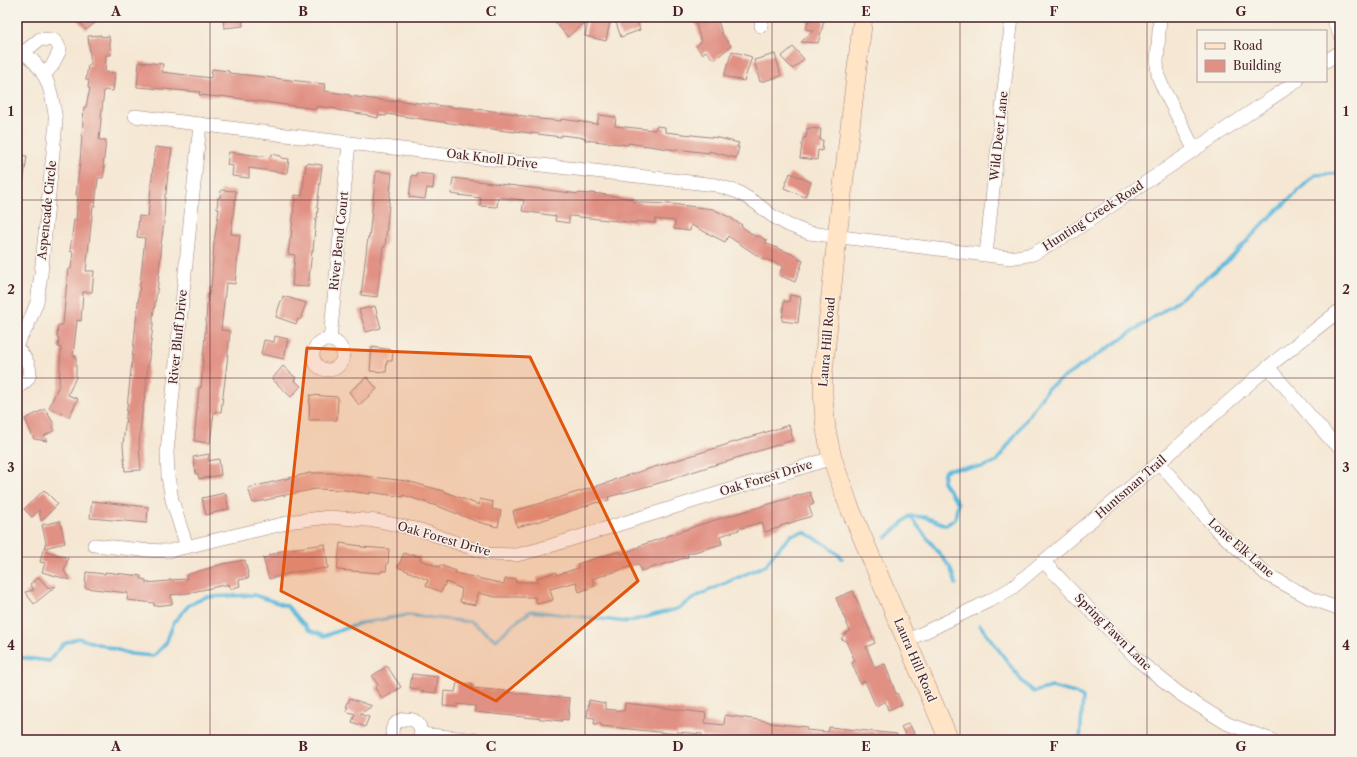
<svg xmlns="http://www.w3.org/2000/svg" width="1357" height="757" font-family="'Libre Caslon Text',serif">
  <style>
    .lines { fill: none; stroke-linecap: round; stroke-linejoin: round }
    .stream { stroke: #5fbadd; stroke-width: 3.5 }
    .building { fill: #e19184 }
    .minor-casing { stroke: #a0837f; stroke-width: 14 }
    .secondary-casing { stroke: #a0837f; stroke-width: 20 }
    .minor { stroke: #fff; stroke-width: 13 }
    .secondary { stroke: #ffe4c6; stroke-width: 19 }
    .marked { fill: #e0560e; fill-opacity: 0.2; stroke: #e0560e; stroke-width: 3; stroke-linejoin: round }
    .grid { fill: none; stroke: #4a1f2b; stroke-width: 1; stroke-opacity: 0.55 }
    .labels { text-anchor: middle; stroke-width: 3; stroke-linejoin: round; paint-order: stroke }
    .street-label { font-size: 12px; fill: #4a1f2b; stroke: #f7f3e8 }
    .neatline { fill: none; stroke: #4a1f2b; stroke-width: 1.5 }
    .grid-label { font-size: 13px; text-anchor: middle; font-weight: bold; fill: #4a1f2b }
  </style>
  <rect width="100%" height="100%" fill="#f7f3e8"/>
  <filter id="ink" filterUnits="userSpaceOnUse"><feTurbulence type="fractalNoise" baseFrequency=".025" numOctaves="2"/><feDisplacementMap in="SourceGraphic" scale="8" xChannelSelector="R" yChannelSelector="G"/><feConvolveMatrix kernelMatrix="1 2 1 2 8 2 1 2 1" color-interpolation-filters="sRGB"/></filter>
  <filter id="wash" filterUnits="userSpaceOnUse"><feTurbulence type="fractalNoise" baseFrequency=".012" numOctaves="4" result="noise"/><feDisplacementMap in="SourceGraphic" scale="16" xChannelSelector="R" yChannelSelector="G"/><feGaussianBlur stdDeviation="0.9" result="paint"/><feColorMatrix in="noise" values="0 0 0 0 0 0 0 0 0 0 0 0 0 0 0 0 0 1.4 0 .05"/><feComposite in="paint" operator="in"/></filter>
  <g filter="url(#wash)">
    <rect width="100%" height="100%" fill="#f5e7d3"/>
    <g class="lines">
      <g class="stream">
        <polyline points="910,516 950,567 956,584"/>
        <polyline points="886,538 910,516 925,517 946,525 955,519 958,503 943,482 944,472 949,469 983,467 997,461 1048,388 1172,305 1228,261 1264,223 1315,175 1340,173"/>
        <polyline points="980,625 1022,681 1033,692 1052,687 1075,693 1083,698 1080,740"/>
        <polyline points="17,657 49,661 63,644 78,638 131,654 154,656 166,643 174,622 189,605 206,597 254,595 287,606 309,630 324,636 361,623 408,615 471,622 496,640 513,624 531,611 627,622 677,609 701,594 766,565 772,556 791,535 804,532 827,545 842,558"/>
      </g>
    </g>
    <g id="blocks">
      <g class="building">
        <polygon points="75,17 102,17 86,30"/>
        <polygon points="223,17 242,17 243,26 224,28"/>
        <polygon points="551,17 589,17 568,37"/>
        <polygon points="589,17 611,17 606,41 585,36"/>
        <polygon points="614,17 636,17 640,30 621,37"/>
        <polygon points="694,17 717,17 722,34 731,46 714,60 706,51 702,54 696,46 701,42"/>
        <polygon points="809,17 824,21 818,43 801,42 813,31 806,29"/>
        <polygon points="101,35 101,37 109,36 111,55 106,55 105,72 115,73 113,91 104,90 99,140 106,140 103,167 105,167 103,178 98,178 95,206 93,206 86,271 94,271 92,292 83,292 81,321 77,320 73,356 76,356 76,377 68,395 78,399 69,417 49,408 59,385 61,348 58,347 59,338 57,337 58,325 62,325 63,324 68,269 71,269 73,252 70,251 74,220 76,220 78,196 76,195 80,162 84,107 86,107 90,88 88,88 89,80 86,80 88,65 91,65 88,36"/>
        <polygon points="793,47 804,59 793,69 781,57"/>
        <polygon points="732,51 752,57 744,81 724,76"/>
        <polygon points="775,54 781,76 760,82 754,60"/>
        <polygon points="139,62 163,64 162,72 211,78 212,69 229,71 229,73 325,84 324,91 350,95 350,96 394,102 394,100 459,108 459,107 517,114 517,115 539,118 539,119 561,121 561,119 597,124 599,115 616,117 615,126 655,130 656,126 665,127 665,132 719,138 739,143 737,147 739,147 736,158 709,151 709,153 676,149 676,150 628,143 628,145 585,140 586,138 561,135 561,137 515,131 515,132 506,131 387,114 386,116 378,115 378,118 368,116 368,115 337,110 337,109 317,106 316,109 220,96 220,97 199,95 200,92 137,87"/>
        <polygon points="807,128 821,129 820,140 823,140 822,151 818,150 817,160 800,158 803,138 806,138"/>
        <polygon points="155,147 172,149 168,173 166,194 165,194 164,223 160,251 161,252 158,284 153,317 153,326 146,382 147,382 142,413 139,444 141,470 125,471 123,445 145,238 137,237 139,216 148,217"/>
        <polygon points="229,152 271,157 271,154 281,156 281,158 289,159 287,173 249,168 249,178 232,176 233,166 227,165"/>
        <polygon points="17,155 27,156 23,184 17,183"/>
        <polygon points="306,163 322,165 317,208 318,208 317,218 316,218 313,251 312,251 308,287 292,286 295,255 288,254 290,238 291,238 295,195 302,196"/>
        <polygon points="376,171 392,173 385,247 383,247 377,297 361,295 368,237 369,238"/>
        <polygon points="417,173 434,175 433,189 427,188 425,199 409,197 412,175 417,176"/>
        <polygon points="790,173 811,182 805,197 784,188"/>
        <polygon points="453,178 579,194 579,193 589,194 590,193 600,194 633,199 633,201 644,203 671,204 713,209 733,219 733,220 742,225 741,226 756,237 758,235 767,241 765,243 799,257 798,259 803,261 795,282 779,275 783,266 765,259 764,260 728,236 725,242 691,225 690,231 674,229 675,221 655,219 655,223 636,221 636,223 571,216 569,217 569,223 555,221 556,216 522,211 524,200 498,197 497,207 480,206 481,198 451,194"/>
        <polygon points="221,190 236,191 231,234 240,235 235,284 226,283 221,330 230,331 227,363 221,412 214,412 210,443 194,441 199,387 201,388 208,294 209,295 210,287 211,287 214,243 219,209 217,209 218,197 220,198"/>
        <polygon points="790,295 801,297 798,323 782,321 784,301 789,302"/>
        <polygon points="283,296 306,303 300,320 298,319 296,324 276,317 281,300 282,301"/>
        <polygon points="375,306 381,328 366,332 359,310"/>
        <polygon points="275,336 288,339 284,359 261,354 264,340 274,342"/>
        <polygon points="372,347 393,350 392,361 387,361 386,372 370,371"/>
        <polygon points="283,366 296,378 294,380 301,386 291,397 272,379"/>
        <polygon points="367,377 377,389 359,405 349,392"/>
        <polygon points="310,395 338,397 337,420 309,420"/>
        <polygon points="45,409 54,424 52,425 55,430 44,436 47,441 34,439 25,419"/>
        <polygon points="789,425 793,440 733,459 733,460 711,466 670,479 670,480 608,497 609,500 598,503 598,502 540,521 517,527 513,511 542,503 613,481 613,480"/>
        <polygon points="209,454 208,461 219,459 221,475 199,479 198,474 196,474 193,457"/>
        <polygon points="310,473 337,473 407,481 443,491 479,505 480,499 493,502 492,509 501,511 498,527 478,522 440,507 403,495 403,497 370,492 370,494 344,490 316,489 275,497 275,498 253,503 248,488"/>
        <polygon points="44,490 58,504 41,521 39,510 32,517 24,509"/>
        <polygon points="810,492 814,504 809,506 812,516 780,526 781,527 765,532 762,522 738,529 739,530 720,536 722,544 687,554 688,557 641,571 639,564 592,579 595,586 579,592 576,582 550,589 553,600 537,604 535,597 496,597 478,593 476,605 460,602 462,589 446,582 441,592 426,586 428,580 398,567 404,553 411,556 412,554 421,557 420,560 439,567 440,565 456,571 455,573 504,584 505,579 516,579 515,582 538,582 537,578 556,572 557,575 578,568 577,564 620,551 621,554 639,547 639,546 702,524"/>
        <polygon points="225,493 229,509 206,515 202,498"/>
        <polygon points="92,501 148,507 147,523 90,518"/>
        <polygon points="60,521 65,543 44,548 46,542 42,525"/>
        <polygon points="340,543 361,546 361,547 389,549 388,563 387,563 386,571 381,571 381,573 337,570"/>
        <polygon points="325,544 328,568 294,572 269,579 263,558 269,557 269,555 278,553 277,552 290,549"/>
        <polygon points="43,550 68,558 64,571 70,580 42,572 45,563 40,562"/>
        <polygon points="245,560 249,578 239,580 240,586 230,589 229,584 188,593 171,595 172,604 154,606 154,603 127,600 128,593 85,588 86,572 105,574 105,572 141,576 141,579 146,580 146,583 169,581 169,580 187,579 186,575 223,564"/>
        <polygon points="39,577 48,588 56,586 34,604 25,592 34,590 30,584"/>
        <polygon points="853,591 875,643 866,647 875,668 885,664 896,694 897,693 902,704 888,710 885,701 876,706 865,681 860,683 852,663 855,661 846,641 841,639 846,633 850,631 836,598"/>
        <polygon points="387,666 401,687 383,699 375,688 378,685 372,676"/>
        <polygon points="412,674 438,677 436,693 419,691 419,689 410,688"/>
        <polygon points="457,683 472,684 472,688 505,691 505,692 570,698 568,720 562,719 562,721 475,712 475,706 457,704 457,707 443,706 444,691 455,692"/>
        <polygon points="350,698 372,706 360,714 369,717 365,727 352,722 355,714 346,711 348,707 346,707"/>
        <polygon points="589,700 605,703 605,709 624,711 625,703 706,713 705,723 724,725 725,715 766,721 770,722 770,723 807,727 806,730 828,732 829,727 897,734 896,740 736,740 702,737 702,734 677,732 677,734 601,726 601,724 594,724 595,718 587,717"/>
        <polygon points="909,723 917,740 909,740 901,727"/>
      </g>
    </g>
  </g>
  <g filter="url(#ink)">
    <use href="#blocks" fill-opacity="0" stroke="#a0837f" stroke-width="1"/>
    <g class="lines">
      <g class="minor-casing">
        <g id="minor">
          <polyline points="1160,17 1157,61 1158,76 1164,90 1194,149"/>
          <polyline points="1332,17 1340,35"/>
          <polyline points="761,26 762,17"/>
          <path d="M17,48C47,67 52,89 56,122L41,274L37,302L28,325L17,343"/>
          <polyline points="23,53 40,39 54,40 58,45 60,50 52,66 45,74"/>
          <polyline points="1326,61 1340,52"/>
          <polyline points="135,116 349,143 716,185 738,192 756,203 771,215 788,225 809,233 1010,258 1033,254 1072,232 1297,81"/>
          <polyline points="986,254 1012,17"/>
          <circle cx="328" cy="355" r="15"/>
          <polyline points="330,340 349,143"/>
          <path d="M17,348C25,356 36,372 25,382C23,384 20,386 17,387"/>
          <polyline points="1268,367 1331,440 1340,447"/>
          <polyline points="1159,463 1217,530 1266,574 1310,598 1340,609"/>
          <polyline points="94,545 141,550 169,551 295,521 330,517 378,521 421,530 488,554 517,555 540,549 832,458"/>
          <polyline points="187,547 172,500 168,476 167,452 200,124"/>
          <polyline points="1044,562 1139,661 1180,694 1228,724 1272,740"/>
          <polyline points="906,641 991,600 1012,588 1159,463 1268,367 1340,310"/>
          <polyline points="421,734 477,740"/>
          <path d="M394,740C382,714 430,710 419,740"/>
        </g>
      </g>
      <g class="secondary-casing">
        <polyline id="secondary" points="863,17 837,237 823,372 823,396 826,430 832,458 849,506 949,740"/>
      </g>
      <use href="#minor" class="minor"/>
      <use href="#secondary" class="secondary"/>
    </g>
  </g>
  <path class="marked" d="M307,348L530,357L638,581L496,701L281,591Z"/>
  <path class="grid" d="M210,17V740M397,17V740M585,17V740M772,17V740M960,17V740M1147,17V740M17,200H1340M17,378H1340M17,557H1340"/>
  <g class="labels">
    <g class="street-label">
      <text transform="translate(999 136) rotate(-84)" y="4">Wild Deer Lane</text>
      <text transform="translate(492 159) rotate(7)" y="4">Oak Knoll Drive</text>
      <text transform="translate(47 210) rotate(-84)" y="4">Aspencade Circle</text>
      <text transform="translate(1093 216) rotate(-33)" y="4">Hunting Creek Road</text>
      <text transform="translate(339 241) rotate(-84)" y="4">River Bend Court</text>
      <text transform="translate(178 337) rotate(-84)" y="4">River Bluff Drive</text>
      <text transform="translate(827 342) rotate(-85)" y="4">Laura Hill Road</text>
      <text transform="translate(766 478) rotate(-17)" y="4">Oak Forest Drive</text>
      <text transform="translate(1131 487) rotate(-41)" y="4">Huntsman Trail</text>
      <text transform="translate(444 539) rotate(16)" y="4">Oak Forest Drive</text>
      <text transform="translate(1241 548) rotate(41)" y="4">Lone Elk Lane</text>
      <text transform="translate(1113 632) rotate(45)" y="4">Spring Fawn Lane</text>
      <text transform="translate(915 660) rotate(67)" y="4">Laura Hill Road</text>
    </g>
  </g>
  <rect width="1357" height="757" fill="none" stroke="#f7f3e8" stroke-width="44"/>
  <rect x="1197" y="30" width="130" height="52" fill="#f7f3e8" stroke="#b29e9c"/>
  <rect x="1205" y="43" width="20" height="6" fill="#ffe4c6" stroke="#b29e9c"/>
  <text x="1233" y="50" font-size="12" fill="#4a1f2b">Road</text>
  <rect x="1205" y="60" width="20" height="12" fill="#e19184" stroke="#b29e9c"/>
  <text x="1233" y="70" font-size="12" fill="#4a1f2b">Building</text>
  <rect x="22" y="22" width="1313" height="713" class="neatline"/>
  <g class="grid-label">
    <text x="116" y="16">A</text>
    <text x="303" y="16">B</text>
    <text x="491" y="16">C</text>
    <text x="678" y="16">D</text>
    <text x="866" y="16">E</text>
    <text x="1054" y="16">F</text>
    <text x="1241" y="16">G</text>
    <text x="11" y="116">1</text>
    <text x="1346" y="116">1</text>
    <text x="11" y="294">2</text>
    <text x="1346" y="294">2</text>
    <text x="11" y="472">3</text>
    <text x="1346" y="472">3</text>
    <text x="11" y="650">4</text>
    <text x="1346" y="650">4</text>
    <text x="116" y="751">A</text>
    <text x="303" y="751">B</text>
    <text x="491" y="751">C</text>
    <text x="678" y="751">D</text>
    <text x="866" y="751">E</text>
    <text x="1054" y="751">F</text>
    <text x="1241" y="751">G</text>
  </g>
</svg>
